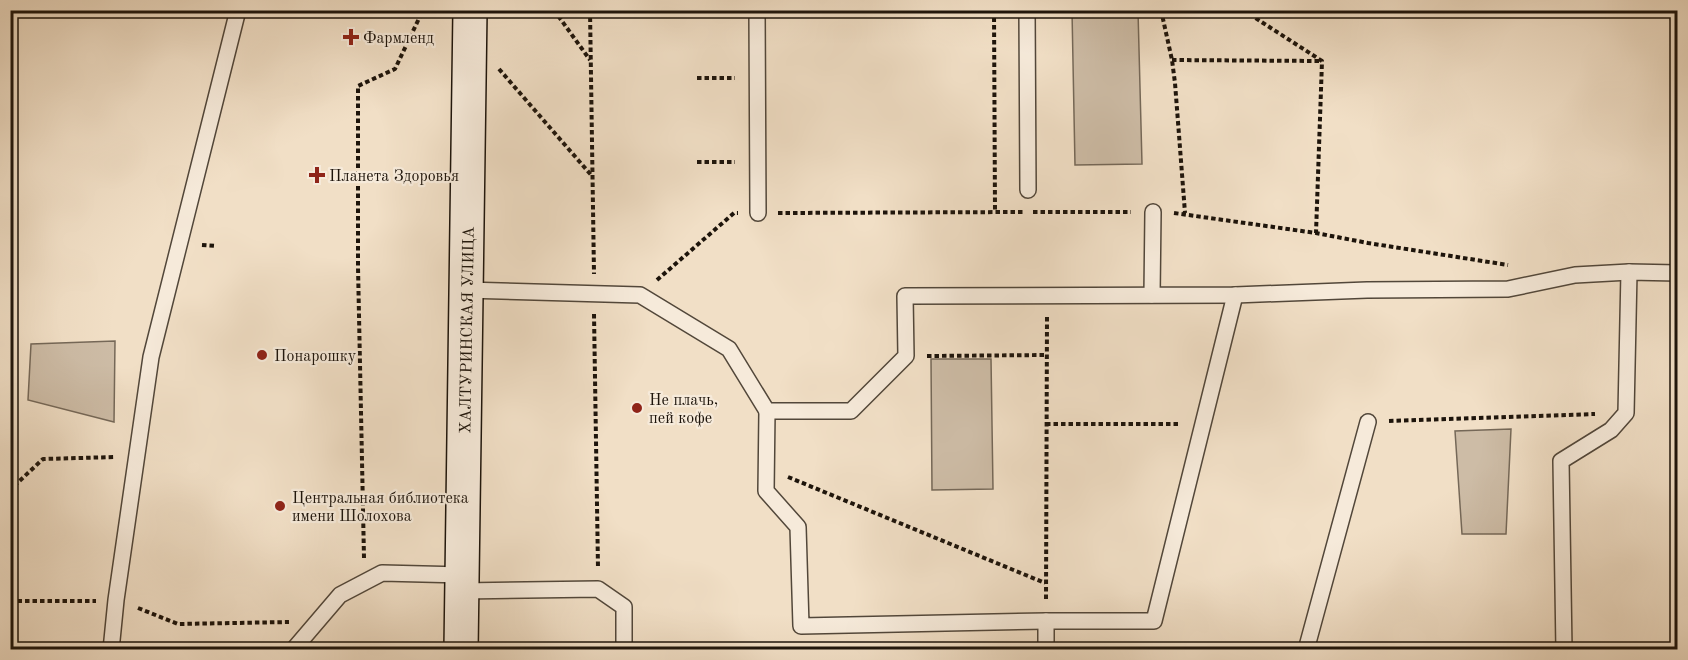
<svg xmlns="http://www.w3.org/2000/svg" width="1688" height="660" font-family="'Old Standard TT',serif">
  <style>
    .green { fill: #cdbca6; stroke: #756858; stroke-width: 1.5 }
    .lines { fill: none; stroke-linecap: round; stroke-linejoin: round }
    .lane-casing { stroke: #52473a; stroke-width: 18 }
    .secondary-casing { stroke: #1d140b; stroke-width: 36 }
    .path { stroke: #1d140b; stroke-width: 4; stroke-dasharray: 4.5 3; stroke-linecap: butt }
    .lane { stroke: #f6eada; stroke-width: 15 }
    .secondary { stroke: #f6eada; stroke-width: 33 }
    .poi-dot { fill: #8f2418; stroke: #f6eada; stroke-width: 2 }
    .labels { text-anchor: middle; stroke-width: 4.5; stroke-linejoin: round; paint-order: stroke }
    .poi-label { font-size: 16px; fill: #1d140b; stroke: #f6eada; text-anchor: start }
    .street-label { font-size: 16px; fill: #1d140b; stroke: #f6eada }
  </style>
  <rect width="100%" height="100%" fill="#f1dfc6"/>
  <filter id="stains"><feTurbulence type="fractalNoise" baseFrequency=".00333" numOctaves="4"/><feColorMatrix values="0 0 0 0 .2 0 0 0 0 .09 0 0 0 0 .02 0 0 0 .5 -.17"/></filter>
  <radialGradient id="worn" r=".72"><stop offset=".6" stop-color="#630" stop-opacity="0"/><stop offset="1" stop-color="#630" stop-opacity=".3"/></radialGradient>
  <g class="green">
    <polygon points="829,11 829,13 772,13 772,11"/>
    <polygon points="1072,11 1138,11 1142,164 1075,165"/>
    <polygon points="115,341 114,422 28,400 31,344"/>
    <polygon points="931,359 991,359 993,489 932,490"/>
    <polygon points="1511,429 1506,534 1462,534 1455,431"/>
  </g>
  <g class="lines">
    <g class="lane-casing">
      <g id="lane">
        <polyline points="757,10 758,213"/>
        <polyline points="1027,10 1028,190"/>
        <polyline points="466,290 640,295 729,349 767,411 851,411 906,356 905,296 1235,295 1367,290 1508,289 1575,275 1629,272 1678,273"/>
        <polyline points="1152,295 1153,212"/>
        <polyline points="767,411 766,491 798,527 801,626 1046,621 1154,621 1235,295"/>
        <polyline points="462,591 598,589 624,607 624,650"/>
        <polyline points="1046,621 1046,650"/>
        <polyline points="111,650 116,600 151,357 238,10"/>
        <polyline points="293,650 340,595 382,573 463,575"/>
        <polyline points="1306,650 1368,422"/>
        <polyline points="1564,650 1561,461 1611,430 1626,413 1629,272"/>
      </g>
    </g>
    <g class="secondary-casing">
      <polyline id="secondary" points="461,650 470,10"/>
    </g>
    <g class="path">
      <polyline points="554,10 590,60"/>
      <polyline points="590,10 594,274"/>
      <polyline points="994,10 995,212"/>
      <polyline points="1161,10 1172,60 1175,83 1185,213"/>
      <polyline points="1243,10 1322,61 1316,233"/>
      <polyline points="1671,10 1676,67"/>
      <polyline points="1172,60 1321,61"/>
      <polyline points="499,69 592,176"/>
      <polyline points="697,78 735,78"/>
      <polyline points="1677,122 1678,122"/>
      <polyline points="697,162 735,162"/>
      <polyline points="1033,212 1131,212"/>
      <polyline points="778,213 1023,212"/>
      <polyline points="1174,213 1316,233 1368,243 1508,265"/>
      <polyline points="202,245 216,246"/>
      <polyline points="657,280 734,213 738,213"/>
      <polyline points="594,314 598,568"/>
      <polyline points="927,356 1047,355"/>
      <polyline points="1389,421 1595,414"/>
      <polyline points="1046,424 1181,424"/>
      <polyline points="788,477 1045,583"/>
      <polyline points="10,492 13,487 43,459 116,457"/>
      <polyline points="364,558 358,267 358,86 395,69 423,10"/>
      <polyline points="1046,599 1047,316"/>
      <polyline points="10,601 96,601"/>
      <polyline points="138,608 178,624 289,622"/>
    </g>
    <use href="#lane" class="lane"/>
    <use href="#secondary" class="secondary"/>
  </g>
  <g class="poi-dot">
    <path d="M348 28h6v6h6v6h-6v6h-6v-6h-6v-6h6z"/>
    <path d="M314 166h6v6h6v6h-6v6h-6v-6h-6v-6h6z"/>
    <circle cx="262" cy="355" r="6"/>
    <circle cx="637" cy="408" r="6"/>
    <circle cx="280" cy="506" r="6"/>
  </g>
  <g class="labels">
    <g class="poi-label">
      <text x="363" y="43">Фармленд</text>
      <text x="329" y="181">Планета Здоровья</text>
      <text x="274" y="361">Понарошку</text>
      <text x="649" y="405">Не плачь,<tspan x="649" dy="18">пей кофе</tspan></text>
      <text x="292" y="503">Центральная библиотека<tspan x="292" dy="18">имени Шолохова</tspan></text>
    </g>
    <g class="street-label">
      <text transform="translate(466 330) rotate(-89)" y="6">ХАЛТУРИНСКАЯ УЛИЦА</text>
    </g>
  </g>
  <rect width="1688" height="660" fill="none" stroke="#f1dfc6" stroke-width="36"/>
  <rect x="12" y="12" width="1664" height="636" fill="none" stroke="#1d140b" stroke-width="3"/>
  <rect x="18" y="18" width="1652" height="624" fill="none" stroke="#1d140b" stroke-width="1.5"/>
  <rect width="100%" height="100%" filter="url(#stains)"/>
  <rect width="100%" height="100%" fill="url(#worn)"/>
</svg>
